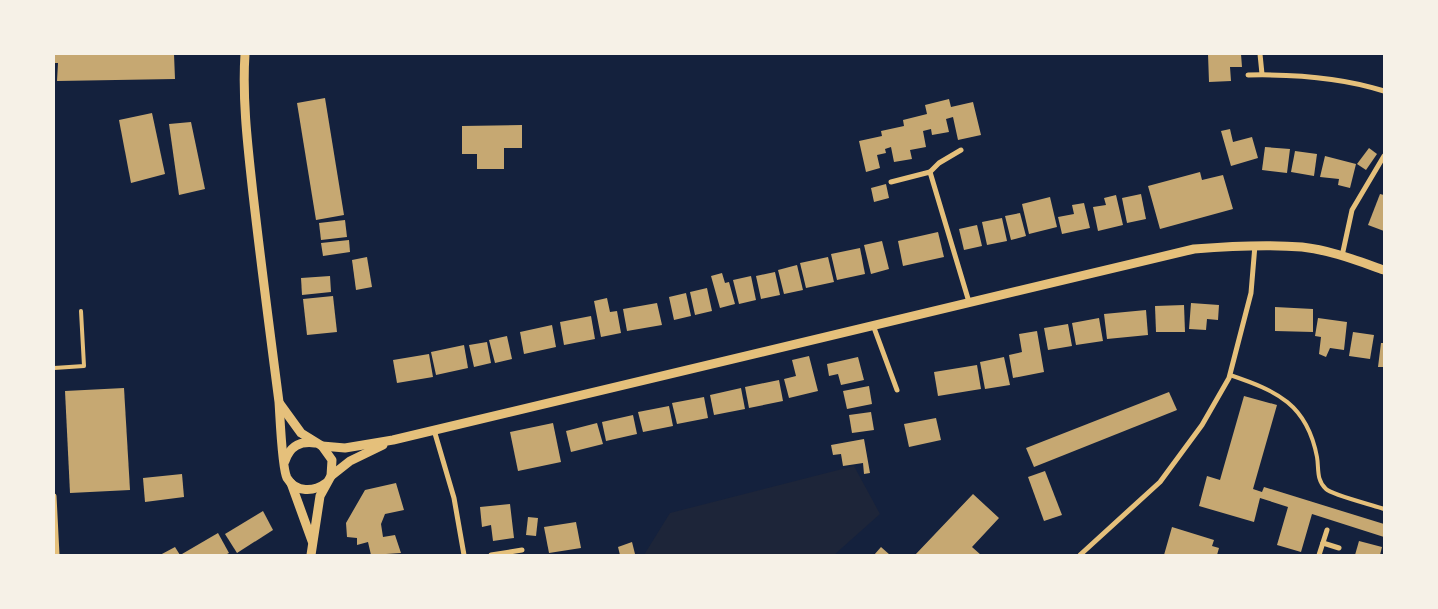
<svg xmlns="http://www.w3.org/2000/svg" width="1438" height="609" font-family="'Source Sans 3',sans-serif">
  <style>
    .green { fill: #1d2539 }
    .building { fill: #c6a872 }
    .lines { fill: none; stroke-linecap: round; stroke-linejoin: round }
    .service { stroke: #e5c07b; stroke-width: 4 }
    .minor { stroke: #e5c07b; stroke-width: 5 }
    .tertiary { stroke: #e5c07b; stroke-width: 9 }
  </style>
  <rect width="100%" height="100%" fill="#14213d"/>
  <polygon class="green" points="854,466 880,514 834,555 644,555 670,513"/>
  <g class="building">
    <polygon points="54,54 174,54 175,79 57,81 58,63 54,63"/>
    <polygon points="1208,54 1241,54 1242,67 1230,67 1231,81 1209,82"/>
    <polygon points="325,98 344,215 316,220 297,103"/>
    <polygon points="949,99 951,107 973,102 981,135 958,140 953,117 946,119 949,132 932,135 931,129 923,131 926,147 910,150 912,159 894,162 891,147 885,149 886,153 877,155 880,168 866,172 859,141 882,136 881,131 904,126 903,120 927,114 925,105"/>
    <polygon points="152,113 165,174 131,183 119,120"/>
    <polygon points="191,122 205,189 179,195 169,124"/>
    <polygon points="522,125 522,148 504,148 504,169 477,169 477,154 462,154 462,126"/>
    <polygon points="1230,129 1233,142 1252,137 1258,158 1231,166 1221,131"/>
    <polygon points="1265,147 1290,149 1287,173 1262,170"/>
    <polygon points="1369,148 1377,154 1366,170 1357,164"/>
    <polygon points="1295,151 1317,154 1314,176 1291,172"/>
    <polygon points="1325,156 1356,164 1350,188 1338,185 1339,179 1320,177"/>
    <polygon points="1200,172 1202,180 1223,175 1233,209 1160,229 1148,186"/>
    <polygon points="886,184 889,198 874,202 871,188"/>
    <polygon points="1141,194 1146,219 1127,223 1122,198"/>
    <polygon points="1380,194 1384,195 1384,231 1368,225"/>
    <polygon points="1116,195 1123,225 1098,231 1093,207 1106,205 1104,198"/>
    <polygon points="1050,197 1057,227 1029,234 1022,204"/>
    <polygon points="1084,203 1090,228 1062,234 1058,217 1074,214 1072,205"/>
    <polygon points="1020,213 1026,236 1011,240 1005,216"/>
    <polygon points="1002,218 1007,241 987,245 982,222"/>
    <polygon points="345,220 347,237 321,240 319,223"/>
    <polygon points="977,225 982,246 964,250 959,229"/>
    <polygon points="938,232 944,257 903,266 898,241"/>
    <polygon points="349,240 350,252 323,256 321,243"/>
    <polygon points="882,241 889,269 871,274 864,245"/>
    <polygon points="860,248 865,274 837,280 831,254"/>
    <polygon points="367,257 372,287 356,290 352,260"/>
    <polygon points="828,257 834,282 806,288 800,263"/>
    <polygon points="797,265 803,290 784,294 778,270"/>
    <polygon points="775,272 780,295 761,299 756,276"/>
    <polygon points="722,273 725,283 729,282 735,304 720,308 711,276"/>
    <polygon points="330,276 331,292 302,295 301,278"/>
    <polygon points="751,276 756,300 739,304 733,280"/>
    <polygon points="707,288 712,311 695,315 690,292"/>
    <polygon points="686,293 691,316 674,320 669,297"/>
    <polygon points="333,296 337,332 307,335 303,299"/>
    <polygon points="607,298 610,312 617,311 621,333 601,337 594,301"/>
    <polygon points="657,303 662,325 627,331 623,309"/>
    <polygon points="1191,303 1219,305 1218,320 1207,319 1206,330 1189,329"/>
    <polygon points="1184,305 1185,332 1156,332 1155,306"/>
    <polygon points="1275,307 1313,309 1313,332 1275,331"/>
    <polygon points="1146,310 1148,335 1107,339 1104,314"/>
    <polygon points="591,316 595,339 564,345 560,322"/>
    <polygon points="1099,318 1103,341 1076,345 1072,323"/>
    <polygon points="1318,318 1347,322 1344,350 1330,348 1326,357 1319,354 1321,337 1315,336"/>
    <polygon points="1068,324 1072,346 1048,350 1044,328"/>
    <polygon points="552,325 556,347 524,354 520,332"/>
    <polygon points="1037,331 1044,372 1013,378 1009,355 1022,352 1019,334"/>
    <polygon points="1353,332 1374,335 1370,359 1349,356"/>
    <polygon points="507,336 512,359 495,363 489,340"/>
    <polygon points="487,342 491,363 474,367 469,345"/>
    <polygon points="1381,343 1384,343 1384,367 1378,367"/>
    <polygon points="464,345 468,368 436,375 431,352"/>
    <polygon points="429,354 433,377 397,383 393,360"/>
    <polygon points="809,356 818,391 789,398 784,379 796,376 792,360"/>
    <polygon points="858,357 864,380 841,385 838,374 829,376 827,364"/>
    <polygon points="1004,357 1010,385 985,389 980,362"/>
    <polygon points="977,365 981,389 938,396 934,372"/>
    <polygon points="779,380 783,401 749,408 745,387"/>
    <polygon points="869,386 872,404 847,409 843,391"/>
    <polygon points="124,388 130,490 70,493 65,391"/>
    <polygon points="741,388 745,409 714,415 710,395"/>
    <polygon points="1169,392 1177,410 1034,467 1026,448"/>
    <polygon points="1244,396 1277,405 1253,489 1262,492 1264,487 1384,524 1384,537 1312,514 1301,552 1277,545 1288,507 1260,498 1254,522 1199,506 1207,476 1220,480"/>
    <polygon points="704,397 708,418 677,424 672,403"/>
    <polygon points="669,406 673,426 643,432 638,412"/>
    <polygon points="871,412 874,430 852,433 849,415"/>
    <polygon points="633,415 637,434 606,441 602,422"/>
    <polygon points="936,418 941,440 909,447 904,424"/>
    <polygon points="553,423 561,462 518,471 510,432"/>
    <polygon points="597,423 603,444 571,452 566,431"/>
    <polygon points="864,439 870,473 864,474 863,463 843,466 841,454 833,455 831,445"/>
    <polygon points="1045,471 1062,515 1044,521 1028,477"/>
    <polygon points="182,474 184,497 145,502 143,478"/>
    <polygon points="396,483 404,510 385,514 381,524 383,537 395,535 401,553 371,555 368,542 357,545 357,538 347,537 346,523 365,490"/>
    <polygon points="973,494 999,518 972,547 981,555 915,555"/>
    <polygon points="510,504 514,538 493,541 491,525 482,527 480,507"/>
    <polygon points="263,511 273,530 237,553 225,534"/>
    <polygon points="528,517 538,518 536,536 526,535"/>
    <polygon points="576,522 581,548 549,553 544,527"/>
    <polygon points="1172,527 1214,540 1212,546 1219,548 1217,555 1164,555"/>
    <polygon points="218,533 229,553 225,555 183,555 182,554"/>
    <polygon points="1359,541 1382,547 1380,555 1355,555"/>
    <polygon points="632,542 635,554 620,555 618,547"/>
    <polygon points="175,547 180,555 160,555"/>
    <polygon points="881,547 890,555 874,555"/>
  </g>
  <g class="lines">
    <g class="service">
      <polyline points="54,368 84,366 81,311"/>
      <path d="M1230,375C1277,391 1307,404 1317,457C1319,468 1316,480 1326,489C1332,495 1373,505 1384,509"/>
    </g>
    <g class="minor">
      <polyline points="1260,54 1262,74"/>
      <path d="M1248,75C1294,74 1340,77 1384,91"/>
      <polyline points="930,172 939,163 961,150"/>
      <polyline points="891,182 930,172 969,302"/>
      <polyline points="1342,256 1352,210 1384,156"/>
      <polyline points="873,325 897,390"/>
      <polyline points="434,430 454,498 464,555"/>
      <polyline points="54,496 57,555"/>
      <polyline points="1323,543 1339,548"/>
      <polyline points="491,555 522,550"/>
      <polyline points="1080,555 1160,482 1202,425 1229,378 1251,293 1255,245"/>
      <polyline points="1319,555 1327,530"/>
    </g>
    <g class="tertiary">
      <path d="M245,54C242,100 248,148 253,194C261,264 270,333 279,402C280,416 282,469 287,478C296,493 314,492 326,483"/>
      <polyline points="280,404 301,433 322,446 332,460 331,476 320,496 311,555"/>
      <path d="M322,446L345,448L393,440L1194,249C1231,246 1266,244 1302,247C1330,250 1358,261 1384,270"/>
      <path d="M285,461C290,446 300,441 315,443"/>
      <polyline points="331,476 350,461 383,445"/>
      <polyline points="291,483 312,541"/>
    </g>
  </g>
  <rect width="1438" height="609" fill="none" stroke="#f6f1e7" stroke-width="110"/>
</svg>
